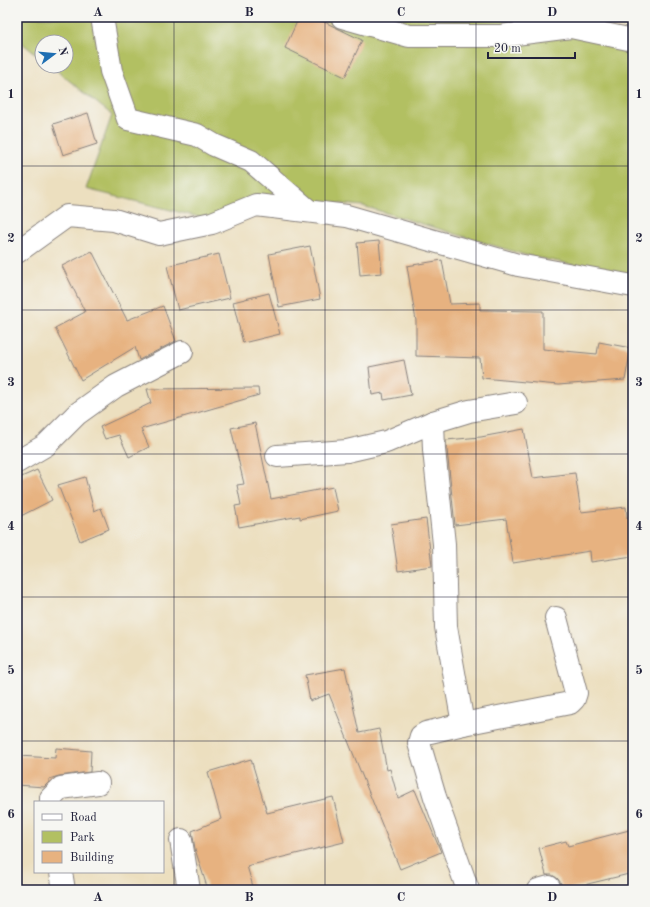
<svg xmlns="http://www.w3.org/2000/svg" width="650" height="907" font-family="'Old Standard TT',serif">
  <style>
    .green { fill: #b2c062; stroke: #6a714e }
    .building { fill: #e7b280 }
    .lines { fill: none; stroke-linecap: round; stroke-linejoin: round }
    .minor-casing { stroke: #87807d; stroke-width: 24 }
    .minor { stroke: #fff; stroke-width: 22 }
    .grid { fill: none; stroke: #22223b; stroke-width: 1; stroke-opacity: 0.55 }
    .neatline { fill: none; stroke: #22223b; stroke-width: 1.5 }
    .grid-label { font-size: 13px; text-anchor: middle; font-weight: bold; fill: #22223b }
  </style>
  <rect width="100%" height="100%" fill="#f6f6f2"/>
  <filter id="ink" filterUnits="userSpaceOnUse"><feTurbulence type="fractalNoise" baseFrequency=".025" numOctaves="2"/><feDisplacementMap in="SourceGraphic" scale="8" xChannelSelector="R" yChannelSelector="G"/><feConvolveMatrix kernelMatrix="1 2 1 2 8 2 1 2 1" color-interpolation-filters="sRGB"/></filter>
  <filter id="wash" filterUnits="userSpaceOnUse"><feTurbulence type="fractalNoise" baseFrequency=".012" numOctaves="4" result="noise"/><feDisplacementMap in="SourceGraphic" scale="16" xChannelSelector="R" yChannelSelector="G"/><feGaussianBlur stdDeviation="0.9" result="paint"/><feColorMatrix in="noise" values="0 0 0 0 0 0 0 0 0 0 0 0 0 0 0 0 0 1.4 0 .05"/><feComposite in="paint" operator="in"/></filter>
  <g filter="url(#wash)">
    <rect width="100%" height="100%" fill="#ecdfbf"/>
    <polygon class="green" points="17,17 504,17 633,47 633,277 525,255 363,206 274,197 207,219 86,189 112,115 51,66 66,66 66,42 42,42 42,59 17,39"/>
    <g id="blocks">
      <g class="building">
        <polygon points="299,17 314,17 362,40 345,77 285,48"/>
        <polygon points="88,113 97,144 63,155 53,124"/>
        <polygon points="379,241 382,273 360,275 357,243"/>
        <polygon points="310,246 320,299 279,307 269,254"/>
        <polygon points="92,251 127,320 163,306 176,341 139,360 135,347 81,380 55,328 85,312 62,266"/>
        <polygon points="219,254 230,298 178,310 167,266"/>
        <polygon points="442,260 450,304 480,303 480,310 543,311 543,349 597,354 599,342 631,348 625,380 558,385 482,378 480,358 416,356 416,321 407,266"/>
        <polygon points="269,293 280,334 243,343 233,302"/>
        <polygon points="404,360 411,395 384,400 383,393 372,395 369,367"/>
        <polygon points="258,388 259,395 141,429 149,447 129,457 119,435 105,439 100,427 151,403 147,389"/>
        <polygon points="255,423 271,499 333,487 338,511 300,519 300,516 239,527 235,506 241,505 237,485 244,484 231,428"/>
        <polygon points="524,429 533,478 575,473 581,512 626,507 627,518 633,517 633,556 591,562 590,551 513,563 506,519 455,525 446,440 481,437"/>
        <polygon points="37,470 52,500 17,518 17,479"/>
        <polygon points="85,477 94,511 101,508 109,529 80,541 58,485"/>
        <polygon points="426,519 432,566 398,571 391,524"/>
        <polygon points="345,668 359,733 379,729 387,770 390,769 398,798 415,790 441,852 400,869 329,694 310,701 305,675"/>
        <polygon points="56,748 91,751 90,772 59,776 49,779 49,782 44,787 17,785 17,756 55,758"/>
        <polygon points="251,759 267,813 333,797 344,842 247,866 254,890 208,890 195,849 192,831 221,819 208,772"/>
        <polygon points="633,829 633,873 563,890 561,890 561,883 557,878 552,875 546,875 539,848 566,841 568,846"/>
      </g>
    </g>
  </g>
  <g filter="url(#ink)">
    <use href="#blocks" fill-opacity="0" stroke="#87807d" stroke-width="1"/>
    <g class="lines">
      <g class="minor-casing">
        <g id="minor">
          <polyline points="102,17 111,71 128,119 197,135 214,145 251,161 308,210"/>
          <polyline points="342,17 409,36 501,36 571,27 633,40"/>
          <polyline points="17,252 67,216 114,220 159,234 212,223 256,205 347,216 518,265 633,286"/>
          <polyline points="433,422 469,411 516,403"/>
          <polyline points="277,456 347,451 386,442 433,422 434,450 444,544 446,627 463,724"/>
          <polyline points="17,462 46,445 77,414 116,386 182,352"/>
          <polyline points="51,802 51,798 61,788 98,783"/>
          <polyline points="181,840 189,890"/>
          <polyline points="61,872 64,890"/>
          <polyline points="468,890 435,797 419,743 421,736 426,733 463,724 570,703 574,699 576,693 556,618"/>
          <polyline points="538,890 549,887"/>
        </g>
      </g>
      <use href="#minor" class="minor"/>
    </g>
  </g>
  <path class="grid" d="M174,17V890M325,17V890M476,17V890M17,166H633M17,310H633M17,454H633M17,597H633M17,741H633"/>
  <rect width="650" height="907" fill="none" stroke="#f6f6f2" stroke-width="44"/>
  <rect x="34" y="801" width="130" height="72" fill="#f6f6f2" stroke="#a1a1a9"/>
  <rect x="42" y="814" width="20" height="6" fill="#ffffff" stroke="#a1a1a9"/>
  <text x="70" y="821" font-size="12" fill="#22223b">Road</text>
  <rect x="42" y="831" width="20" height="12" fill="#b2c062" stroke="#a1a1a9"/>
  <text x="70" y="841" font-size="12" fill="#22223b">Park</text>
  <rect x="42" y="851" width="20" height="12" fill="#e7b280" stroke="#a1a1a9"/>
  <text x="70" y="861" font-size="12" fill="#22223b">Building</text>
  <g transform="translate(54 54) rotate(74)"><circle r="19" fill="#f6f6f2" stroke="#a1a1a9"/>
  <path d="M0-3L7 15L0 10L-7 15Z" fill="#1f6fb2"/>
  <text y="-6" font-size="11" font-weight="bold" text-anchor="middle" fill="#22223b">N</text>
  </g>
  <path d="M488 52v6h87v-6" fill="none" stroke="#22223b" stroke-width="2"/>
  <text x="494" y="52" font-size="12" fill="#22223b" stroke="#f6f6f2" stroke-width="3" paint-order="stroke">20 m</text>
  <rect x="22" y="22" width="606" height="863" class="neatline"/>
  <g class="grid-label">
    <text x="98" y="16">A</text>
    <text x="249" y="16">B</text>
    <text x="401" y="16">C</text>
    <text x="552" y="16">D</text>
    <text x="11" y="98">1</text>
    <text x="639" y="98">1</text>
    <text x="11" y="242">2</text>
    <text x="639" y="242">2</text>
    <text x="11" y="386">3</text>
    <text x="639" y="386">3</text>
    <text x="11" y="530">4</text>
    <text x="639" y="530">4</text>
    <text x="11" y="674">5</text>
    <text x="639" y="674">5</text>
    <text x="11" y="818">6</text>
    <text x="639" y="818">6</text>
    <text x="98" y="901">A</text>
    <text x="249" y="901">B</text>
    <text x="401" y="901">C</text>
    <text x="552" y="901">D</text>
  </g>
</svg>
